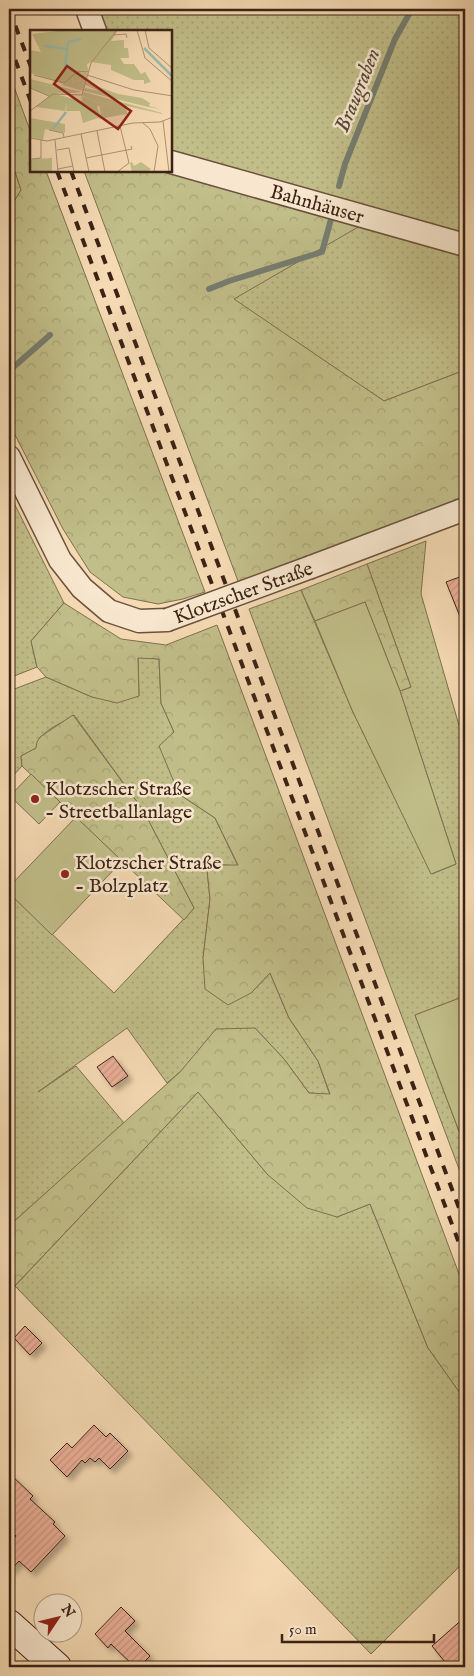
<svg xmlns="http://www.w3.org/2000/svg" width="474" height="1676" font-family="'IM FELL English',serif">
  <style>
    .grass { fill: url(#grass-dots); stroke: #7e7050 }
    .forest { fill: url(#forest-crowns); stroke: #7e7050 }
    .garden { fill: #c1be89; stroke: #7e7050 }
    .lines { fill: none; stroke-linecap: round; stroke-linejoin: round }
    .stream { stroke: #767e71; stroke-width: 6 }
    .building { fill: url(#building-hatch); stroke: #3c2316; filter: url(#shadow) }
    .street-casing { stroke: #6a513d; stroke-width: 25 }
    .secondary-casing { stroke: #3c2316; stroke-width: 30 }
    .street { stroke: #f8e7ce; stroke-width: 22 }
    .secondary { stroke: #f8e7ce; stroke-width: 28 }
    .rail { stroke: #3c2316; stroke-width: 4; stroke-dasharray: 9 9; stroke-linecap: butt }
    .street-bridge-casing { stroke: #6a513d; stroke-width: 25; stroke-linecap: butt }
    .street-bridge { stroke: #f8e7ce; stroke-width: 22 }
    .poi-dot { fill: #8f2418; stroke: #f8e7ce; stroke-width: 2 }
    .labels { text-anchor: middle; stroke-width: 5; stroke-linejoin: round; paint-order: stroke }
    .street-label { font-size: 20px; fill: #3c2316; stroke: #f8e7ce }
    .poi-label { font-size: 20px; fill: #3c2316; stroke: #f8e7ce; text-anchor: start }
    .water-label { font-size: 21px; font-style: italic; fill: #54493c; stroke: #f8e7ce }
    .inset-river { fill: none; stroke: #9cbbae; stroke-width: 2.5 }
    .inset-road { fill: none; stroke: #ab9174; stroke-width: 1 }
    .view { fill: #8f2418; fill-opacity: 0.15; stroke: #8f2418; stroke-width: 2.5 }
    .inset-edge { fill: none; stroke: #3c2316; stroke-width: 2.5 }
  </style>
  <defs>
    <pattern id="grass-dots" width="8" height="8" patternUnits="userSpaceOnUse" patternTransform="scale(1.25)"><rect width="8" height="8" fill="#c1be89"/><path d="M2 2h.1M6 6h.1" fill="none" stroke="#a7a376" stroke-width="1.8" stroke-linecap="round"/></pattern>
    <pattern id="forest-crowns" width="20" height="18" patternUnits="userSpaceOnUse" patternTransform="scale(1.25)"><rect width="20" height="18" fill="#c1be89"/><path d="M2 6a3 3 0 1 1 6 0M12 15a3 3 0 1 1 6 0" fill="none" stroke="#a7a376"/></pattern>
    <pattern id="building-hatch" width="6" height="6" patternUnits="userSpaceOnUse" patternTransform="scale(1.25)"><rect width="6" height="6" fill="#eaaf98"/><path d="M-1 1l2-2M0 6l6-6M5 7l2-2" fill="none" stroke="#ca9682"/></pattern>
    <filter id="shadow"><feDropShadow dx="4.5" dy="4.5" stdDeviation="2.5" flood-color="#0004"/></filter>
  </defs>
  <rect width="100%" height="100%" fill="#f5dab3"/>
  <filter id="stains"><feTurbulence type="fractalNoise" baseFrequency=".004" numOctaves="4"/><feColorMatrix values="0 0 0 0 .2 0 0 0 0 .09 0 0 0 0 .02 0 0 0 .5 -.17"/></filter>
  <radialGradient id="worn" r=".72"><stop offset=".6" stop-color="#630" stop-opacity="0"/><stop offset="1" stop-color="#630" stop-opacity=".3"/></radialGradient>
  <g class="grass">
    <polygon points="91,9 465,9 465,370 384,401 233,299 371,219 171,162 171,31 98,31"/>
    <polygon points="9,153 21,190 9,210"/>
    <polygon points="9,493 64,603 31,641 37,667 9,678"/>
    <polygon points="426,541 421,594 465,746 465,996 415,1015 465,1147 465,1185 249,609 301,590 352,710 432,874 456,864 400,691 411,687 367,564"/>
    <path d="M138,657L159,659L161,703L174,732L179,794L215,818L238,866L223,865L207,870L210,899L203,958L251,993L270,973L289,1018L318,1061L330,1095L309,1093L284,1059L255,1028L180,1072L167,1083L127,1028L38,1092L76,1066L124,1123L9,1226V893L114,993L194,908L143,810L74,715C61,725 38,730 37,748L21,756L22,766L9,780V691L46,677L92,697L139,696Z"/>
    <polygon points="198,1092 268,1175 337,1217 370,1204 428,1348 465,1400 465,1561 371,1654 15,1286"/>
  </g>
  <g class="forest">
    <polygon points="9,73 31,133 31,171 46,171 205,592 183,599 158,604 123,597 90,572 63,529 9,423 9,210 21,190 9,153"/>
    <polygon points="84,171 171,171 372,219 234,299 384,401 465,370 465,505 241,589"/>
    <polygon points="367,564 411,687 400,691 365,602 315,621 301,590"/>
    <polygon points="64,603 121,639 166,645 217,625 465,1290 465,1400 428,1348 370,1204 337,1217 307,1208 268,1175 198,1092 9,1292 9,1226 180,1072 216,1029 255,1028 284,1059 309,1093 330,1094 318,1061 289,1018 270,973 251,993 228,1005 205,989 203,958 210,899 207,870 223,865 238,865 215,818 179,794 159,746 174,732 161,703 159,659 138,658 139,696 117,703 92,697 46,677 37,667 31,641"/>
    <polygon points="73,715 143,810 194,908 184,920 22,766 21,756 36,748 37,742 40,737"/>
  </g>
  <g class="garden">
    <polygon points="365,602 400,691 456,864 431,874 352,710 315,621"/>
    <polygon points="31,774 60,802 39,824 10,796"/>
    <polygon points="76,817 122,861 52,935 9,893 9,887"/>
    <polygon points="465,996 465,1147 415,1015"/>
  </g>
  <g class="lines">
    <g class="stream">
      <polyline points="339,186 345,164 395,39 412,9"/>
      <polyline points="209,289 229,281 322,252 333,212"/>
      <polyline points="9,371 50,335"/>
    </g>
  </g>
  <g class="building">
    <polygon points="465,575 465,629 446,582"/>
    <polygon points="113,1056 128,1076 112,1087 97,1067"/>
    <polygon points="25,1326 42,1343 30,1355 14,1338"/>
    <polygon points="94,1425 106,1437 110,1433 128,1451 110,1469 99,1458 95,1462 90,1458 85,1463 82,1460 67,1477 50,1460 67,1443 72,1448"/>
    <polygon points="9,1473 33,1496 30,1499 55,1522 53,1524 65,1536 31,1572 19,1561 9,1572 9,1544 16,1536 9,1529"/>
    <polygon points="121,1607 135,1621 125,1631 150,1656 139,1667 135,1667 111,1644 108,1648 95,1634"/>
    <polygon points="465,1617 465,1667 449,1667 432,1646"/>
  </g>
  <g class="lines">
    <g class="street-casing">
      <g id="street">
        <polyline points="87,9 95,31"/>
        <path id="s1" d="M171,162L465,245"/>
        <polyline points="9,457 60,560 82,588 109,611 139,621 167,620"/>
        <polyline points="311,567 465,509"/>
      </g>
    </g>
    <g class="secondary-casing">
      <polyline id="secondary" points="9,1624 57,1667"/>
    </g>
    <use href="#street" class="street"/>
    <use href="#secondary" class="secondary"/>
    <g class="rail">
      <polyline points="9,9 31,67"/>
      <polyline points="9,43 31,102"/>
      <polyline points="57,171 465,1259"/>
      <polyline points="71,171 465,1224"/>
    </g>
    <g class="street-bridge-casing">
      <g id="street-bridge">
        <path id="s2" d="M167,620L311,567"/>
      </g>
    </g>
    <use href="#street-bridge" class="street-bridge"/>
  </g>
  <g class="poi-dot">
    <circle cx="35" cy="799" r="5"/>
    <circle cx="65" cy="874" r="5"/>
  </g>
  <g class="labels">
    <g class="street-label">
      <text dy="7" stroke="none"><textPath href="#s1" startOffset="152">Bahnhäuser</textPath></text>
      <text dy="7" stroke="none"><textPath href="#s2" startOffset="81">Klotzscher Straße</textPath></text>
    </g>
    <g class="poi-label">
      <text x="45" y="795">Klotzscher Straße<tspan x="45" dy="23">- Streetballanlage</tspan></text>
      <text x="75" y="869">Klotzscher Straße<tspan x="75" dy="23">- Bolzplatz</tspan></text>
    </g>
    <g class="water-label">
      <text transform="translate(357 90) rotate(-68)" y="7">Braugraben</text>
    </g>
  </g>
  <g transform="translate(30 30)">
    <rect width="142" height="142" fill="#f5dab3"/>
    <path d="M36,0H88L81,11L94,10V18H98L99,28H90L94,34H104L111,44L115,42L121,52L114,54V50H104L81,40V35L61,32L57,34L58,40H52L50,50L42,53L43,47L33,53L0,43V20L11,22L2,4ZM56,52L88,64L112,68L120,73L119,76L131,79L118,77L54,61L55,58L69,61L56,55ZM0,53L32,58L34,62L25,64L51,71L54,66L68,73L75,71L67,77L71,87L53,93L50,81H36L37,72L35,81L6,77L19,66L1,58ZM80,72L96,75L97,84L74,88L71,76ZM22,128V142H0V129Z" fill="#c1be89"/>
    <path d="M52,40L58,41L53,61L32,55L43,46L42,53L50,50ZM0,49L52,62L30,64L33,62L32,58L0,53ZM54,62L132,83V84L80,72L71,76L74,88L67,89L71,87L69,73L75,71L68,73L54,66L50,70ZM102,132L104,136L111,132L121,139L117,142H102L100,133Z" fill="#c1be89"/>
    <path d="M0,88L35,94V103L15,99L13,110L0,107Z" fill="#c1be89"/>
    <path class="inset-river" d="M15,16L36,19M114,18L143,47M35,37L38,12L51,9M23,99L36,82"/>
    <path class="inset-road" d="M107,0L115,28L143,52M115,0L119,18L143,39M84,5L96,4L97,8M4,45L34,53L47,42L58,41M57,45L104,60L143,66M0,58L19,66M0,81L23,64L52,65L61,33L87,0M133,91L139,142M113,93L120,99L128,116L124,142M19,100L33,103L34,107M67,101L75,142M51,104L59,142M0,108L17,111L103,93L130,92L143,87M25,110L28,142M27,120L39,118L44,142M56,128L102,119L101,116M2,129L11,128V110M28,139L43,136M87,142L99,133L90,96"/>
    <path class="view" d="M37,36L101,81L88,99L24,54Z"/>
    <rect width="142" height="142" class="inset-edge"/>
  </g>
  <rect width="474" height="1676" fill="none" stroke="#f5dab3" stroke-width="30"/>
  <rect x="10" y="10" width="454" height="1656" fill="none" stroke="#3c2316" stroke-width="2.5"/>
  <rect x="15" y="15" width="444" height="1646" fill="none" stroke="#3c2316"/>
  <g transform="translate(58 1618) rotate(55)"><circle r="24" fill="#f8e7ce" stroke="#ad9984"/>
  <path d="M0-4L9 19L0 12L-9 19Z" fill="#8f2418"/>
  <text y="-8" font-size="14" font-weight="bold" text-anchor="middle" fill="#3c2316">N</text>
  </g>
  <path d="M282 1634v8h152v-8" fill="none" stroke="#3c2316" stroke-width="2.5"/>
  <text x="289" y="1634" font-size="15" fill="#3c2316" stroke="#f8e7ce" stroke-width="4" paint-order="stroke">50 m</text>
  <rect width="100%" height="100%" filter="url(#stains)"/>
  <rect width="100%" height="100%" fill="url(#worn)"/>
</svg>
